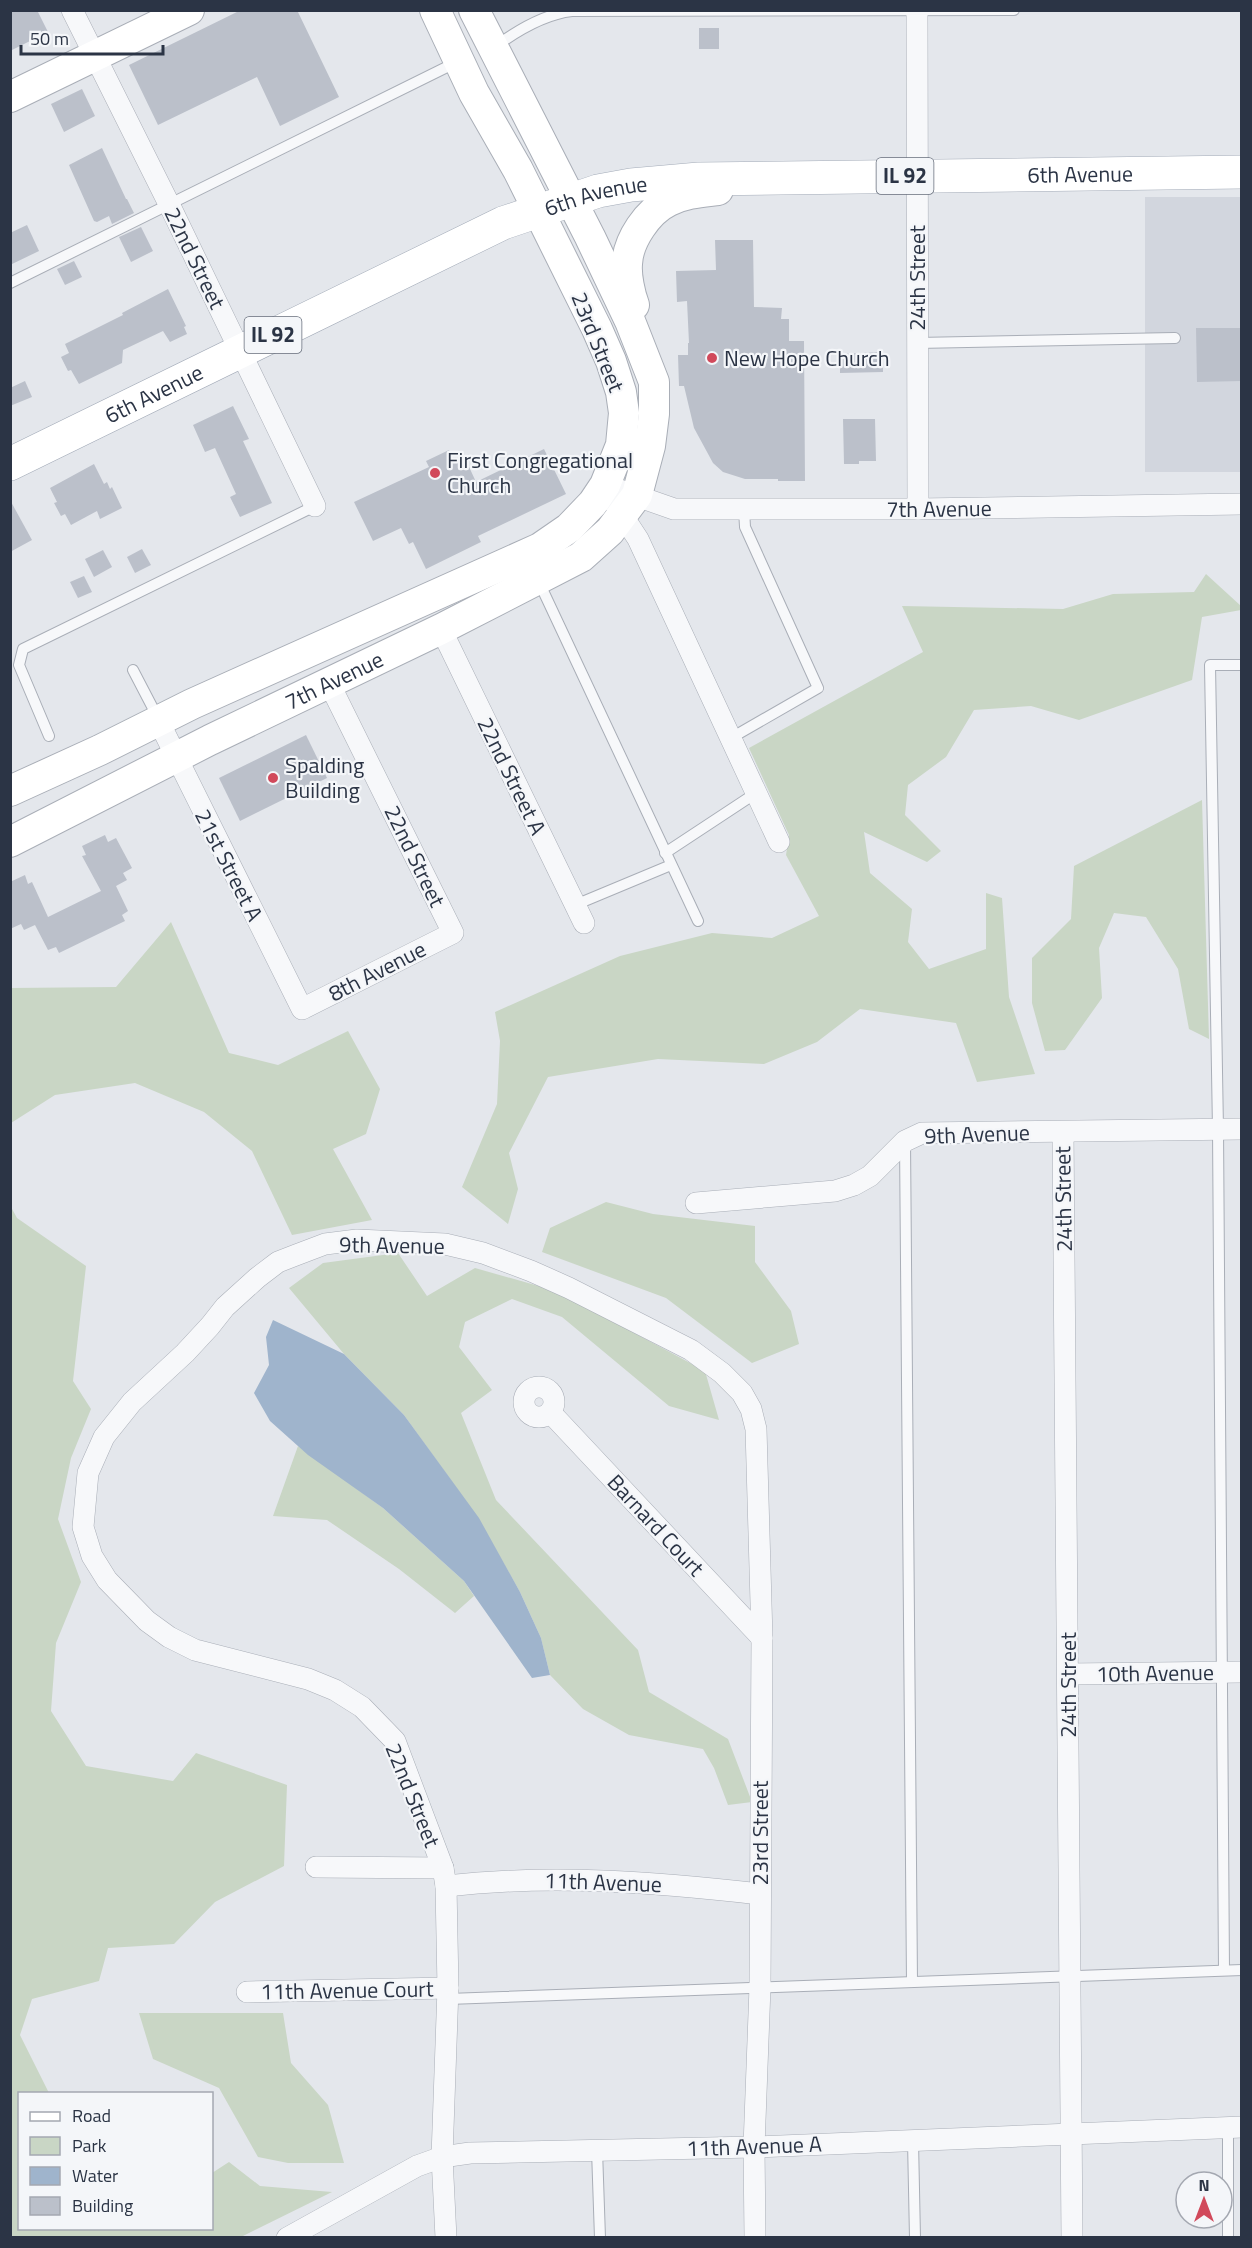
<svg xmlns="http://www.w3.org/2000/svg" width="1252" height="2248" font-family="'Titillium Web',sans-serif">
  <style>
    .built { fill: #d2d6de }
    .green { fill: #c9d6c5 }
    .water { fill: #9fb4cc }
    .building { fill: #bbc0ca }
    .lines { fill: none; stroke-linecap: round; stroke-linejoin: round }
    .lane-casing { stroke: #a9aeb7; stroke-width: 12 }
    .street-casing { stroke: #a9aeb7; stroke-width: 22 }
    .secondary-casing { stroke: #a9aeb7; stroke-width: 32 }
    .primary-casing { stroke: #a3abb8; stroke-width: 34 }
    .lane { stroke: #f7f8fa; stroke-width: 10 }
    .street { stroke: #f7f8fa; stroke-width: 21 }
    .secondary { stroke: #fff; stroke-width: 30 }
    .primary { stroke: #fff; stroke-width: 33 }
    .poi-dot { fill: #d1495b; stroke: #f4f6f9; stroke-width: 2 }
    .labels { text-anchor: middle; stroke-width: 4.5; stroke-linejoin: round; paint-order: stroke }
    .shield { fill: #f4f6f9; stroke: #676e7b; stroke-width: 1.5 }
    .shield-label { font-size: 21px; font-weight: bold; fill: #2b3445 }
    .street-label { font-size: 22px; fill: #2b3445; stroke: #f4f6f9 }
    .poi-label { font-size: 22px; fill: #2b3445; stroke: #f4f6f9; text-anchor: start }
  </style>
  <rect width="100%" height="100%" fill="#e4e7ec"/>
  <rect class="built" x="1145" y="197" width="96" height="275"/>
  <g class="green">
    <polygon points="1206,574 1241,606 1241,610 1202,617 1192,680 1079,720 1031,706 974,710 946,757 908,785 905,815 941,851 927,862 864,832 870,873 912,909 908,942 929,969 986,949 986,893 1002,898 1009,997 1035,1074 977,1082 956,1023 860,1009 817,1042 764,1064 658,1059 548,1077 509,1153 518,1189 508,1224 462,1187 497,1104 500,1041 495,1012 620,956 712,933 772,938 819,916 786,855 789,835 749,748 923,652 902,606 1063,609 1113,594 1194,592"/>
    <polygon points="1202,800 1209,1039 1189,1029 1178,969 1146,917 1114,913 1099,948 1102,998 1065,1050 1045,1051 1032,1003 1032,958 1071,919 1074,866"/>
    <polygon points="171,922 229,1053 278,1065 348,1031 380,1089 366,1134 333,1149 372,1220 292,1235 252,1151 204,1112 135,1083 55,1095 11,1123 11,988 116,987"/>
    <polygon points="606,1202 653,1214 755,1226 755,1262 791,1311 799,1344 752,1363 666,1298 542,1252 550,1228"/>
    <polygon points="11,1207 17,1218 86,1266 73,1381 91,1409 71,1458 58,1519 81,1582 56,1643 51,1711 86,1766 173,1781 196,1753 287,1785 284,1866 215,1902 174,1944 108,1948 99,1981 32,1999 20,2035 49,2093 20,2094 20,2228 212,2228 212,2173 229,2162 260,2186 332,2192 241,2237 11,2237"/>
    <polygon points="398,1253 427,1296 475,1268 556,1291 705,1371 719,1420 669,1406 562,1317 512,1299 465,1322 459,1347 492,1390 461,1413 496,1500 638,1650 649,1692 728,1739 752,1802 728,1805 714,1768 703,1749 629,1735 583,1709 550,1675 541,1638 520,1592 478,1518 404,1415 344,1354 289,1288 323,1263"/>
    <polygon points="298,1446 383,1508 464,1581 474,1596 455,1613 399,1569 327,1520 273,1516"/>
    <polygon points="139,2013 283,2013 291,2063 328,2105 344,2163 288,2163 258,2157 219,2088 153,2059"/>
  </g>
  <polygon class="water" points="273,1320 344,1354 404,1415 479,1518 520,1592 541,1638 550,1675 532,1678 464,1581 383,1508 308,1455 270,1421 254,1393 269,1365 266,1337"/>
  <g class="building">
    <polygon points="10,10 37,10 48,32 10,51"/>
    <polygon points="241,10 297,10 339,97 280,126 257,77 158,125 129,65"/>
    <rect x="699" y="28" width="20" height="21"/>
    <polygon points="82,89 95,116 64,132 51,104"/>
    <polygon points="102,148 126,199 127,199 134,213 112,224 109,216 97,222 94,221 69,165"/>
    <polygon points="27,225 39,251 10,265 10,233"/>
    <polygon points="141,227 153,251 131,262 119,237"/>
    <polygon points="715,240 753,240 754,307 782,308 781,319 789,319 789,341 804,341 805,481 778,481 778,479 745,479 723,472 713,463 694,428 684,386 679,386 678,355 688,355 688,343 689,343 687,301 677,302 676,271 716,270"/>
    <polygon points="74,261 82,277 65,285 57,269"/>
    <polygon points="168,289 186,326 184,327 187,334 170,342 163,331 123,350 122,363 79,384 71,370 68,371 61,357 69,353 65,344 123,315 122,313"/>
    <polygon points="1196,328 1242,328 1242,381 1197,382"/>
    <polygon points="883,352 883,372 840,373 840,354"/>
    <polygon points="25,381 32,397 10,406 10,388"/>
    <polygon points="233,406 249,439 243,441 272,503 240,517 230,497 236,494 215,448 205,452 193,425"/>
    <polygon points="843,419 875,419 876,461 859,461 859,464 844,464"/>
    <polygon points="544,449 566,494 478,536 481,542 426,569 413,542 409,544 401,528 373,541 354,502 429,467 426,461 449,450 455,463 465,458 476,482"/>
    <polygon points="94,464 104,484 107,482 110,489 112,487 122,508 100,519 97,511 71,525 65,514 61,516 54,503 57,502 50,488"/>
    <polygon points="10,500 32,540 10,552"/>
    <polygon points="142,549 151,565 135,573 127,557"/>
    <polygon points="103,550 112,567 94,577 85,559"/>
    <polygon points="84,576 92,592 78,598 70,582"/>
    <polygon points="306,735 327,778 240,821 219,778"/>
    <polygon points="105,835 108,842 116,838 132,868 123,873 127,880 116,886 128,911 122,915 125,921 59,953 56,947 48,950 35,925 24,930 21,924 10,929 10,882 25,875 28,884 32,882 48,917 101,891 82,856 86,855 82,846"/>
  </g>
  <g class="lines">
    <g class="lane-casing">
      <g id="lane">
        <path d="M496,46C518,30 545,14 572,11L1014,10"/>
        <polyline points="10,283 457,62"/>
        <polyline points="917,343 1175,338"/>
        <polyline points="538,580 698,921"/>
        <polyline points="133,670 158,718"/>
        <polyline points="49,736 19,665 23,649 315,506"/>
        <polyline points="731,738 818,688 745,527 744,509"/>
        <polyline points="665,853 756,793"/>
        <polyline points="575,905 671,865"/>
        <polyline points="905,1141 912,1982"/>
        <polyline points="1224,1970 1218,1129 1210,665 1242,665"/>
        <polyline points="448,1999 1242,1970"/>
        <polyline points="913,2141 915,2238"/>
        <polyline points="597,2150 600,2238"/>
        <polyline points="1228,2238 1228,2128"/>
      </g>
    </g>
    <g class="street-casing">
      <g id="street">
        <polyline points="72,10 169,204 315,506"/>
        <polyline points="917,10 918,509"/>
        <path id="s1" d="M605,485L674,509H918L1242,504"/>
        <polyline points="615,504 638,539 779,842"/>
        <polyline points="441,629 584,923"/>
        <polyline points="158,720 302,1009 453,933 329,683"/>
        <polyline points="1063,1132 1072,2238"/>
        <polyline points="696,1203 835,1191 854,1185 870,1176 905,1141 922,1133 1242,1129"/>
        <circle cx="539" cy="1402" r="15"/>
        <polyline points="550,1412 762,1638"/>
        <polyline points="1068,1674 1242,1672"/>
        <polyline points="316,1867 443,1868"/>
        <path d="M446,1886C552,1874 655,1882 760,1894"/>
        <polyline points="247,1992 448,1988"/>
        <polyline points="287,2238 417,2166 442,2157 470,2153 754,2147 1242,2127"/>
        <polyline points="446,2238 442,2157 448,1988 446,1886 443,1868 395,1741 362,1707 335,1690 308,1679 195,1650 169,1637 147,1621 107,1580 92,1556 83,1527 88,1473 104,1437 132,1402 185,1353 210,1326 225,1307 257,1278 278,1262 296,1255 325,1244 357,1240 445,1244 483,1253 531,1271 569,1288 691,1350 722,1373 742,1393 751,1409 756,1429 762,1638 760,1987 754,2147 755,2238"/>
      </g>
    </g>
    <g class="secondary-casing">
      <g id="secondary">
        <polyline points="10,97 189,10"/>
        <path d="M634,305C630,294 626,276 627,264C628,240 648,211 669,201C685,193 702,192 718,190"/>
        <polyline points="10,791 100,750 192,704 540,548 569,528 593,503 605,485 621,445 624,413 621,392 611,361 597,329 518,170 474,93 435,10"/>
        <path id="s2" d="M10,842L210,740L441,629L581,557L610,531L637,495L650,446L654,414V382L630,321L590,237L474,10"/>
      </g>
    </g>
    <g class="primary-casing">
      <g id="primary">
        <path id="s3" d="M10,464L503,223L598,191L631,185L699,179L1242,172"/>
      </g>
    </g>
    <use href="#lane" class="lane"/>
    <use href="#street" class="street"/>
    <use href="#secondary" class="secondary"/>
    <use href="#primary" class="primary"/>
  </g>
  <g class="poi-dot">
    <circle cx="712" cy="358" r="6"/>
    <circle cx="435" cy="473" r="6"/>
    <circle cx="273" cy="778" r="6"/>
  </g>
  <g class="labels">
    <g class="shield">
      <rect x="876.5" y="158" width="57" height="36" rx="4.5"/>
      <rect x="244.5" y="317" width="57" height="36" rx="4.5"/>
    </g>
    <g class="shield-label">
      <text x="905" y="183">IL 92</text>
      <text x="273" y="342">IL 92</text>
    </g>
    <g class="street-label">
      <text dy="8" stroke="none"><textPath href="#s3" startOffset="1132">6th Avenue</textPath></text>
      <text dy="8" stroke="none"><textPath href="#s3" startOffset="646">6th Avenue</textPath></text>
      <text transform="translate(195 258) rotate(64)" y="8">22nd Street</text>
      <text transform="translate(917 278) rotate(-90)" y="8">24th Street</text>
      <text transform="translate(598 342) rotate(68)" y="8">23rd Street</text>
      <text dy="8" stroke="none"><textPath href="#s3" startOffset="160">6th Avenue</textPath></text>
      <text dy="8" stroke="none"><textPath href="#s1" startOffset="338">7th Avenue</textPath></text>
      <text dy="8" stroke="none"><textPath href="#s2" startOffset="362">7th Avenue</textPath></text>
      <text transform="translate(512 776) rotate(64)" y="8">22nd Street A</text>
      <text transform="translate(415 856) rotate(64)" y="8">22nd Street</text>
      <text transform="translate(229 865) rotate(63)" y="8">21st Street A</text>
      <text transform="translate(377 971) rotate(-27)" y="8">8th Avenue</text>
      <text transform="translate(977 1134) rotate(-2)" y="8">9th Avenue</text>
      <text transform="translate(1063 1199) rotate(-91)" y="8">24th Street</text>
      <text transform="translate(392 1245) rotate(1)" y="8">9th Avenue</text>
      <text transform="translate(656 1525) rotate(47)" y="8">Barnard Court</text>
      <text transform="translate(1155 1673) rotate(-1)" y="8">10th Avenue</text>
      <text transform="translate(1068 1685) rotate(-90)" y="8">24th Street</text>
      <text transform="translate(413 1795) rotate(68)" y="8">22nd Street</text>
      <text transform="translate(760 1833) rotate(-90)" y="8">23rd Street</text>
      <text transform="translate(603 1882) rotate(2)" y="8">11th Avenue</text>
      <text transform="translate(347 1990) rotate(-1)" y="8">11th Avenue Court</text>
      <text transform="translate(754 2146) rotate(-2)" y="8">11th Avenue A</text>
    </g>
    <g class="poi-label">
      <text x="724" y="366">New Hope Church</text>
      <text x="447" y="468">First Congregational<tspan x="447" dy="25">Church</tspan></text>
      <text x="285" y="773">Spalding<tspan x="285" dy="25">Building</tspan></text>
    </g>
  </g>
  <rect width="1252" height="2248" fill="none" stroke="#2b3445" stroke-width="24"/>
  <rect x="18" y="2092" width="195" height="138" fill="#f4f6f9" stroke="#a4a8b1" stroke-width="1.5"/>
  <rect x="30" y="2112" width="30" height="9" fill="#ffffff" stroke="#a4a8b1" stroke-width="1.5"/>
  <text x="72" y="2122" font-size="18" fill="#2b3445">Road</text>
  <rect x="30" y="2137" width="30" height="18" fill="#c9d6c5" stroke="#a4a8b1" stroke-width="1.5"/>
  <text x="72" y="2152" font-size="18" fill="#2b3445">Park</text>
  <rect x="30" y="2167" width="30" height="18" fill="#9fb4cc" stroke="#a4a8b1" stroke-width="1.5"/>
  <text x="72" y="2182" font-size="18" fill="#2b3445">Water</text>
  <rect x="30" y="2197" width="30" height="18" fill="#bbc0ca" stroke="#a4a8b1" stroke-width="1.5"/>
  <text x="72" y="2212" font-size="18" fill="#2b3445">Building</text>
  <g transform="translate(1204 2200)"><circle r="28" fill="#f4f6f9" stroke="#a4a8b1" stroke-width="1.5"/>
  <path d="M0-4.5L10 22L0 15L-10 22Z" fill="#d1495b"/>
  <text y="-9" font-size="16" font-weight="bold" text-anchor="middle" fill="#2b3445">N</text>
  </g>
  <path d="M21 45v9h142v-9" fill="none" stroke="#2b3445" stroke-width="3"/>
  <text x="30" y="45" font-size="18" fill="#2b3445" stroke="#f4f6f9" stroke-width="4.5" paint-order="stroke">50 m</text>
</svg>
